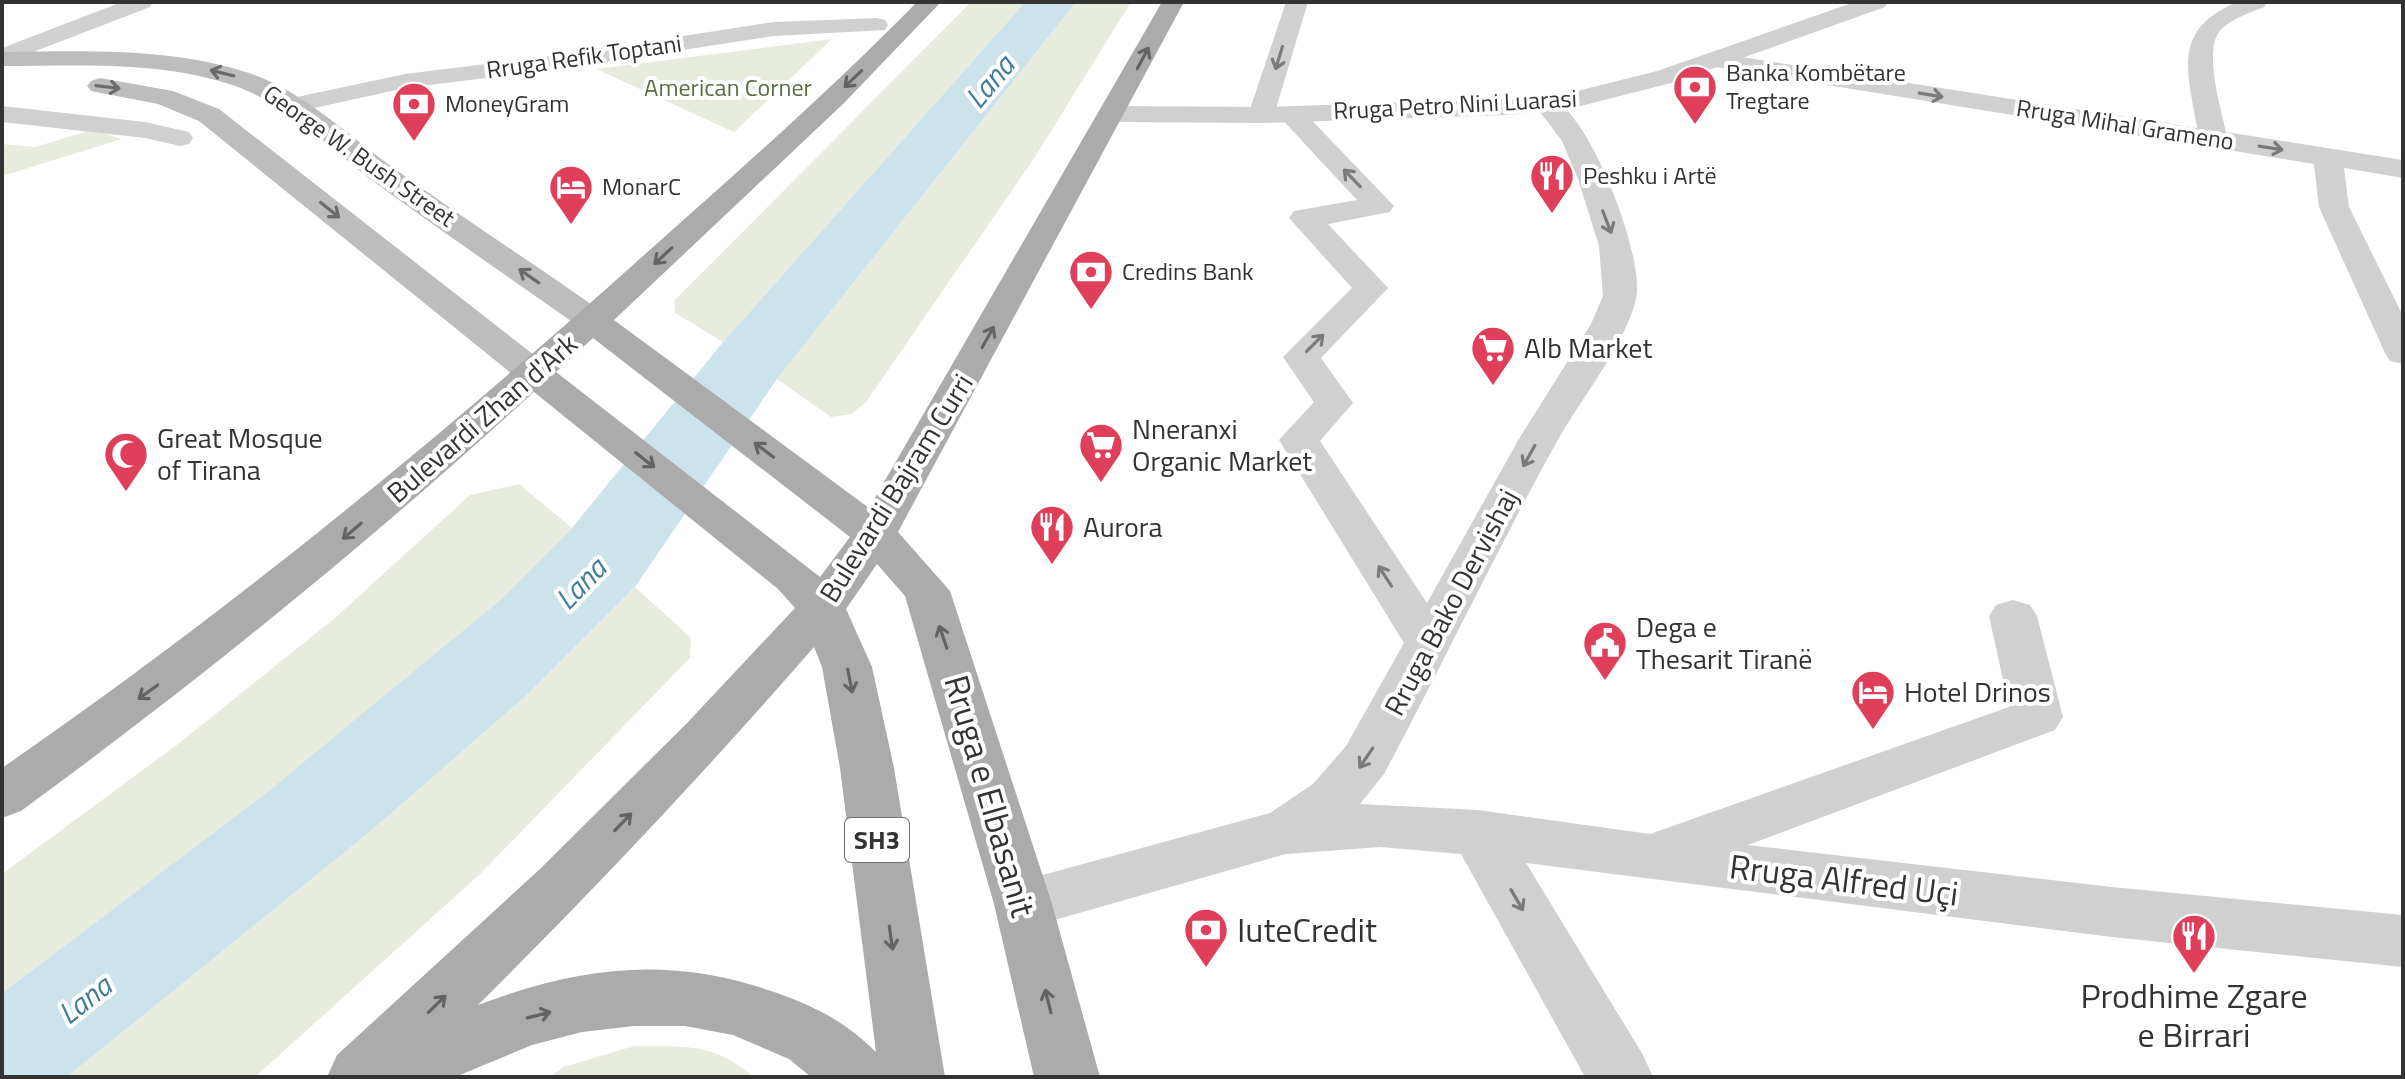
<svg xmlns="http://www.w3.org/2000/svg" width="2405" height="1079" font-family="'Titillium Web',sans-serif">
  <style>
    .green { fill: #e7ecdf }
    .water { fill: #cde3eb }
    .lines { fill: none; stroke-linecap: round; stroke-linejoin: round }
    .pedestrian { fill: #d0d0d0; fill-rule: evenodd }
    .minor { fill: #d0d0d0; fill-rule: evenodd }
    .tertiary { fill: #d0d0d0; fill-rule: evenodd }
    .secondary { fill: #bdbdbd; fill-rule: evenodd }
    .primary { fill: #ababab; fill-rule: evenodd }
    .oneway { stroke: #636363 }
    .oneway2 { stroke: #7a7a7a }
    .oneway3 { stroke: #6a6a6a }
    .labels { text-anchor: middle; stroke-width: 8; stroke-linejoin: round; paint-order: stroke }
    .far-street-label { font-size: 24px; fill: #333; stroke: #fff }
    .far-poi-label { font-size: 24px; fill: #333; stroke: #fff; text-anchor: start }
    .far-park-label { font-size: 24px; fill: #5b6e41; stroke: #fff }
    .shield { fill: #fff; stroke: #707070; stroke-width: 2 }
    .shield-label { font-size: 26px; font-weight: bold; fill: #333 }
    .poi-label { font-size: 28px; fill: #333; stroke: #fff; text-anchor: start }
    .street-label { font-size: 28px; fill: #333; stroke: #fff }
    .water-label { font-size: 30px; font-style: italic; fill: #427c94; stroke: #fff }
    .near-street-label { font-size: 34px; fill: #333; stroke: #fff }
    .near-poi-label { font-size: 34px; fill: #333; stroke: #fff; text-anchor: start }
  </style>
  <rect width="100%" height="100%" fill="#fff"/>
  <g class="green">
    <polygon points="971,2 1025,2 723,342 675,313 674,301"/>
    <polygon points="1076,2 1131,2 1035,157 866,402 851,414 831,417 777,379"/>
    <polygon points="832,39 734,132 596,69"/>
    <polygon points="92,130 122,139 2,176 2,144 35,147"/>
    <polygon points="519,484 572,528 498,602 406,680 265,794 2,993 2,874 178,744 335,618 470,495"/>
    <polygon points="635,587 691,638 690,658 480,874 255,1077 67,1077 372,830 528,694"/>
    <path d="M634,1046C686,1047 713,1042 754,1077H549L564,1067Z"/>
  </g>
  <polygon class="water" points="1025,2 1076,2 777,379 635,587 528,694 372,830 67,1077 2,1077 2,993 265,794 498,602 572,528 723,342"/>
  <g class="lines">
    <g class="pedestrian">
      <polygon points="877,18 885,20 888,25 885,30 774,36 566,68 405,88 292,113 283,110 279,105 283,100 405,74 566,54 774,22"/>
      <polygon points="2,106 145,122 189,132 193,138 189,144 180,146 145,138 2,122"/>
    </g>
    <g class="minor">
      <polygon points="122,2 153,2 150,7 2,64 2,48"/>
      <polygon points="1286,2 1308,2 1274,115 1271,121 1251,121 1248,115"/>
      <path d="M2237,2H2267L2264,7C2250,13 2229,19 2219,32C2204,53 2221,108 2226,132L2403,160V178L2344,168L2349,207L2403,316V364L2390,361L2385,353L2319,207L2314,164L1716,67L1707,65L1704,60L1707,55L1716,53L2197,128C2187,69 2172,30 2237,2Z"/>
      <path d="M1547,96C1588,106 1646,259 1636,299C1626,342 1583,397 1560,436C1498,547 1444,662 1384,774L1360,804L1478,810L1650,834L2009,707L1989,616L1996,605L2013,600L2030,605L2037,616L2063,717L2055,730L1748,845L2112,887L2403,915V967L2112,937L1526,863L1643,1055L1653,1077H1585L1461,854L1380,847L1286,854L1023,929L1002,922L994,904L1002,886L1270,813L1313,784L1346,746L1404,643L1279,440L1314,402L1283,357L1352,288L1289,218L1294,211L1357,200L1277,114L1280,108H1300L1394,206L1390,212L1328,224L1388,288L1321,358L1353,403L1320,441L1427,603L1520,437L1591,324L1603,296L1599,246L1578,179L1562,141L1534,104L1538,98Z"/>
    </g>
    <polygon class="tertiary" points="1855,2 1888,2 1885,7 1675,82 1569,109 1507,115 1261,123 1114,122 1104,120 1101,114 1104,108 1114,106 1261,107 1507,99 1569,93 1657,71"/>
    <g class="secondary">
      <path d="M2,52C84,51 170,47 249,73C305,92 348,136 395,169C464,219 536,265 605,314L611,321L605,328L593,332L581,328C513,280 444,233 377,184C329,148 284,100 226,83C154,61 76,66 2,66Z"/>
      <polygon points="100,78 173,91 219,109 548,366 554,374 548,382 535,385 522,382 199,121 158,104 91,91 87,86 91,81"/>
    </g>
    <path class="primary" d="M917,2H941L843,104L614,320L869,508L1162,2H1184L898,532L950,591L1052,904L1100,1077H1034L994,904L905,596L877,564L846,609L872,667L894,768L945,1077H811L789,1059L733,1035L685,1026H634L582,1032L532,1045L455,1077H327L337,1055L540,869L688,722L795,608L778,589L534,392C371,541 200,680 21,811L2,818V768C228,612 439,439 643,256C736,173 830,91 917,2ZM593,338L850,537L820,577L556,372ZM814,647L822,667L840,768L876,1052C844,1021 818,1008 777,993C671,955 581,966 478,1005C594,890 706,771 814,647Z"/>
  </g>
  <defs><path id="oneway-shaft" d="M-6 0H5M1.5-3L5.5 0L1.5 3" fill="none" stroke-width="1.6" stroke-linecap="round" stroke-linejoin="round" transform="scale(2)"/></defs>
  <g class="oneway">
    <use href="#oneway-shaft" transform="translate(1143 58) rotate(-62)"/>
    <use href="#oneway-shaft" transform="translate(853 79) rotate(136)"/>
    <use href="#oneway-shaft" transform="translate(663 256) rotate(137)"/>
    <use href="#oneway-shaft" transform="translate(988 337) rotate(-61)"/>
    <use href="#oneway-shaft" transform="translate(764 450) rotate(-143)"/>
    <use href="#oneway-shaft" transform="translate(645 460) rotate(38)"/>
    <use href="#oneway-shaft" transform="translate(352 531) rotate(140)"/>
    <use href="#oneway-shaft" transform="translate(943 637) rotate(-109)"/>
    <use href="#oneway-shaft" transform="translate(850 681) rotate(79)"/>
    <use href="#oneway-shaft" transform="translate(148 692) rotate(144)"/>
    <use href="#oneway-shaft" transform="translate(623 822) rotate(-46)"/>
    <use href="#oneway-shaft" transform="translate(891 938) rotate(82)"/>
    <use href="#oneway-shaft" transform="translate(1048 1001) rotate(-104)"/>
    <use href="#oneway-shaft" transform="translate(437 1004) rotate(-44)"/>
    <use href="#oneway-shaft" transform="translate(539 1015) rotate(-14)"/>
  </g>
  <g class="oneway2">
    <use href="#oneway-shaft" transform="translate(1279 58) rotate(107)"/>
    <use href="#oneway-shaft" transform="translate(1931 95) rotate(9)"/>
    <use href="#oneway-shaft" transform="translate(2271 148) rotate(9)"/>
    <use href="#oneway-shaft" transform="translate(1352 178) rotate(-134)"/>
    <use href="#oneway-shaft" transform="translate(1607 222) rotate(69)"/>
    <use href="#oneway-shaft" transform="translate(1315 343) rotate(-45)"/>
    <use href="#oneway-shaft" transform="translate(1529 456) rotate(119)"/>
    <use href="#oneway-shaft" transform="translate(1385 576) rotate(-123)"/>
    <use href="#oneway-shaft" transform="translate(1366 758) rotate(124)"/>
    <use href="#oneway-shaft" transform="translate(1517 900) rotate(60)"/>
  </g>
  <g class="oneway3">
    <use href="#oneway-shaft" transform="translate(222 73) rotate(-166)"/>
    <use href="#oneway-shaft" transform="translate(108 87) rotate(7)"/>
    <use href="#oneway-shaft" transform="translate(330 210) rotate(39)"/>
    <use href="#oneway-shaft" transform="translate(529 276) rotate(-145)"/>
  </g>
  <defs>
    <g id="bank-pin" transform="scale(2.3)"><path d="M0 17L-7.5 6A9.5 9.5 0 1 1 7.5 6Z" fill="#e03f5b" stroke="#fff"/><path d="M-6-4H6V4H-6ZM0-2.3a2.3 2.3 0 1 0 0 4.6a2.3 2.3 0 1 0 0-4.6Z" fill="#fff"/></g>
    <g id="restaurant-pin" transform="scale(2.3)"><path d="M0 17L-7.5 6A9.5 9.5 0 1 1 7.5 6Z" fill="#e03f5b" stroke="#fff"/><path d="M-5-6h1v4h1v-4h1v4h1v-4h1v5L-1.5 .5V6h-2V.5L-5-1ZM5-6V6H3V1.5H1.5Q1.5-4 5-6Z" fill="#fff"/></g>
    <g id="hotel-pin" transform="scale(2.3)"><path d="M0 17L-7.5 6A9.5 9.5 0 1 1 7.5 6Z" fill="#e03f5b" stroke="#fff"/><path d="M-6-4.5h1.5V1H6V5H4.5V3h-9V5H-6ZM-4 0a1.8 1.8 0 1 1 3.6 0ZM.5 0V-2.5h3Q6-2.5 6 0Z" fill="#fff"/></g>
    <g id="supermarket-pin" transform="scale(2.3)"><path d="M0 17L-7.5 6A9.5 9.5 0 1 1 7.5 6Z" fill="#e03f5b" stroke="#fff"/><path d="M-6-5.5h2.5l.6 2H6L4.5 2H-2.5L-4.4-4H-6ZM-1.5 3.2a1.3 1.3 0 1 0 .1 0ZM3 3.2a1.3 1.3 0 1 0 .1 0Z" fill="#fff"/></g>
    <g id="mosque-pin" transform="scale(2.3)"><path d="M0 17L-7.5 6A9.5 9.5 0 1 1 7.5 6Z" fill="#e03f5b" stroke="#fff"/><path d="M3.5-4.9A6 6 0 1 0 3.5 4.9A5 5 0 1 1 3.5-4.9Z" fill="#fff"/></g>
    <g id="civic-pin" transform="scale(2.3)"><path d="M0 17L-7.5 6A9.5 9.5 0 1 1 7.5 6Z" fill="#e03f5b" stroke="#fff"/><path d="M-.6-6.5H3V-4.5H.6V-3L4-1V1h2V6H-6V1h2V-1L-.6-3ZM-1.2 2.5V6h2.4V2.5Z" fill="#fff"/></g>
  </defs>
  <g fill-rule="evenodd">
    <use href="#bank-pin" x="1695" y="87"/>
    <use href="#bank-pin" x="414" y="104"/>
    <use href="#restaurant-pin" x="1552" y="176"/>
    <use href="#hotel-pin" x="571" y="187"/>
    <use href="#bank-pin" x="1091" y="272"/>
    <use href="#supermarket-pin" x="1493" y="348"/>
    <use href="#supermarket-pin" x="1101" y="445"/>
    <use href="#mosque-pin" x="126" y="454"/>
    <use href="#restaurant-pin" x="1052" y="527"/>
    <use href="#civic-pin" x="1605" y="643"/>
    <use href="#hotel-pin" x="1873" y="692"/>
    <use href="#bank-pin" x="1206" y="930"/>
    <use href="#restaurant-pin" x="2194" y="936"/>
  </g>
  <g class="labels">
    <g class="far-street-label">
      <text transform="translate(584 57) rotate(-8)" y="8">Rruga Refik Toptani</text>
      <text transform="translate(1455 105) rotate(-3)" y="8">Rruga Petro Nini Luarasi</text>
      <text transform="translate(2125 125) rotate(9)" y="8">Rruga Mihal Grameno</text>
      <text transform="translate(359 156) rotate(35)" y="8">George W. Bush Street</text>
    </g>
    <g class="far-poi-label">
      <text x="1726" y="81">Banka Kombëtare<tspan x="1726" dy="28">Tregtare</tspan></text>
      <text x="445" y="112">MoneyGram</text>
      <text x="1583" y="184">Peshku i Artë</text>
      <text x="602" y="195">MonarC</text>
      <text x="1122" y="280">Credins Bank</text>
    </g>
    <g class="far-park-label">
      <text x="728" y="96">American Corner</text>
    </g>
    <rect class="shield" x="845" y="818" width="64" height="44" rx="6"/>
    <g class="shield-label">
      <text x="877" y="849">SH3</text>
    </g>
    <g class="poi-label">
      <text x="1524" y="358">Alb Market</text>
      <text x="1132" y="439">Nneranxi<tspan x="1132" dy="32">Organic Market</tspan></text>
      <text x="157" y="448">Great Mosque<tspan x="157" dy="32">of Tirana</tspan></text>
      <text x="1083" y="537">Aurora</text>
      <text x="1636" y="637">Dega e<tspan x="1636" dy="32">Thesarit Tiranë</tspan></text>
      <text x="1904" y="702">Hotel Drinos</text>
    </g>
    <g class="street-label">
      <text transform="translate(482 418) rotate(-41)" y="10">Bulevardi Zhan d'Ark</text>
      <text transform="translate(896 488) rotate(-58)" y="10">Bulevardi Bajram Curri</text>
      <text transform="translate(1451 602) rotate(-62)" y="10">Rruga Bako Dervishaj</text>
    </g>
    <g class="water-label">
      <text transform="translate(990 82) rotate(-50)" y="10">Lana</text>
      <text transform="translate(581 584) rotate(-46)" y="10">Lana</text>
      <text transform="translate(85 1000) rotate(-38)" y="10">Lana</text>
    </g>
    <g class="near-street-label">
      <text transform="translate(990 796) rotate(74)" y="12">Rruga e Elbasanit</text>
      <text transform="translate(1844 880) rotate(7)" y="12">Rruga Alfred Uçi</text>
    </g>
    <g class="near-poi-label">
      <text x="1237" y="942">IuteCredit</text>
      <text x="2194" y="1008" text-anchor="middle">Prodhime Zgare<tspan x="2194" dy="39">e Birrari</tspan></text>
    </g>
  </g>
  <rect width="2405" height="1079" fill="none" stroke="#333333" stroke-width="8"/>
</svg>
